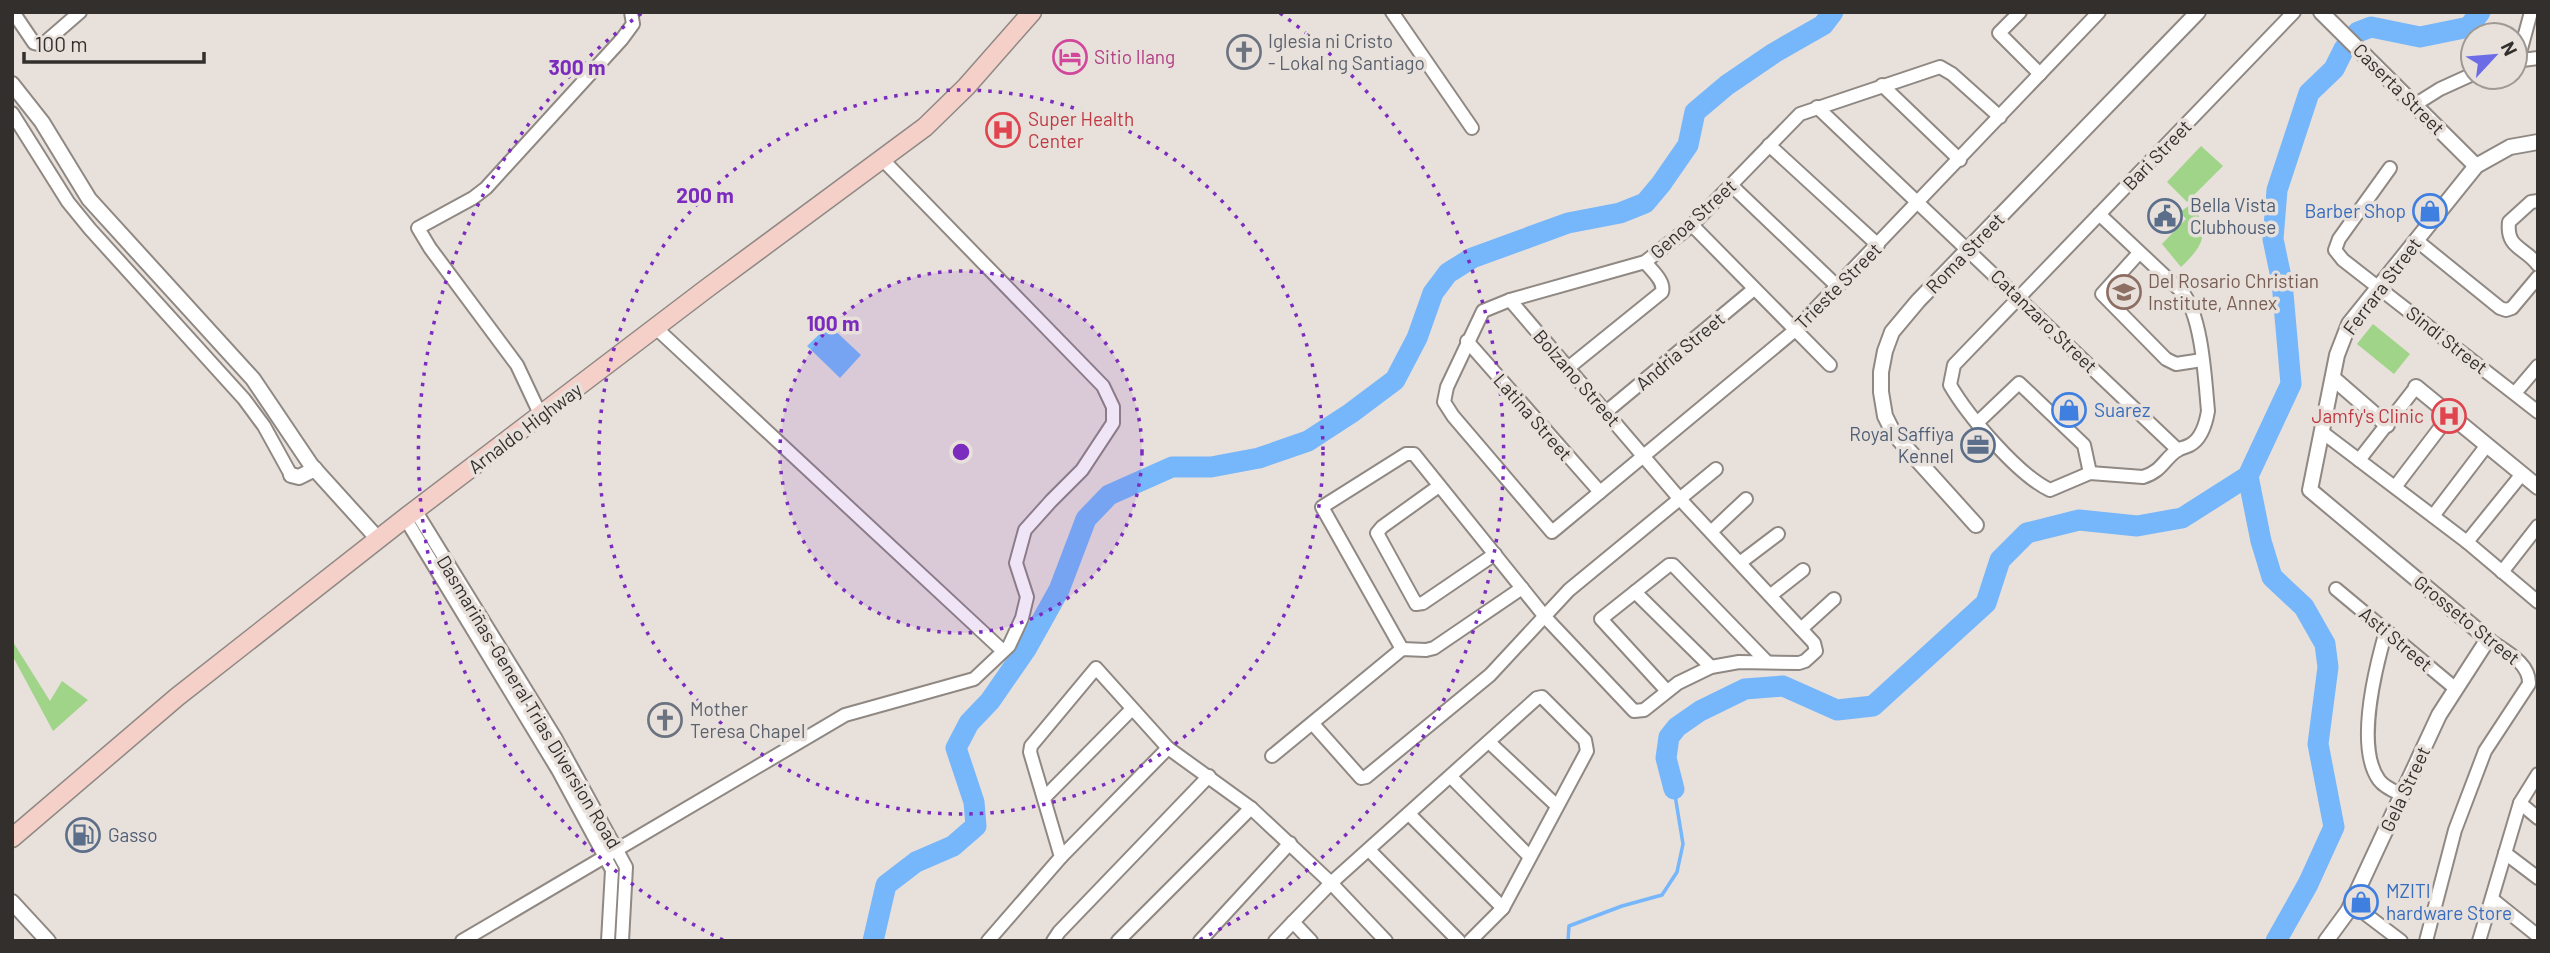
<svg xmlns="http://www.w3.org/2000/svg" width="2550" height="953" font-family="Barlow,sans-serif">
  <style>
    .green { fill: #9fd489 }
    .water { fill: #76b6fb }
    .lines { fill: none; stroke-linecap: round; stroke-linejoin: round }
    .stream { stroke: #76b6fb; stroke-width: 3.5 }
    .river { stroke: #76b6fb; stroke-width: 21 }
    .minor-casing { stroke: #8f8883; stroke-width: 16 }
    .tertiary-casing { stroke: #8f8883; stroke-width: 18 }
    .secondary-casing { stroke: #8f8883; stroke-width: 21 }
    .minor { stroke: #fff; stroke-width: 12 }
    .tertiary { stroke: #fff; stroke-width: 14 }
    .secondary { stroke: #f5d0c9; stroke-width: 18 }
    .ring { fill: none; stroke: #7b2cbf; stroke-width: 3.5; stroke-dasharray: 3.5 7 }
    .labels { text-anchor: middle; stroke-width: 7; stroke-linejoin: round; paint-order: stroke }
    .worship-label { font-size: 19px; fill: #5b616d; stroke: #e8e0db; text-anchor: start }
    .hotel-label { font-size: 19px; fill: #b23c85; stroke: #e8e0db; text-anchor: start }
    .street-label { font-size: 19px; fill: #322f2d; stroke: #e8e0db }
    .health-label { font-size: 19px; fill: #be3a42; stroke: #e8e0db; text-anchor: start }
    .service-label { font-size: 19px; fill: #4e5e75; stroke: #e8e0db; text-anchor: start }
    .shop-label { font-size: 19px; fill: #366cbe; stroke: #e8e0db; text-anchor: start }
    .education-label { font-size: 19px; fill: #785e54; stroke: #e8e0db; text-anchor: start }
    .centre { fill: #7b2cbf; stroke: #e8e0db; stroke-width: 3.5 }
    .ring-label { font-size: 21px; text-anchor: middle; font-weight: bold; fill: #7b2cbf; stroke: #e8e0db; stroke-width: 7; stroke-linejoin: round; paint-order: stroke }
  </style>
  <rect width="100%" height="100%" fill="#e8e0db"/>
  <g class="green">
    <polygon points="2201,146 2223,166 2187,202 2167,182"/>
    <path d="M2193,203C2208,234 2206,243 2181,267L2162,244L2186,219L2180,212Z"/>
    <polygon points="2373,324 2410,354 2394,374 2357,344"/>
    <polygon points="13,642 50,701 62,681 88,700 53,731 12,655"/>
  </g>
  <polygon class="water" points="829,325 861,355 840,378 807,346"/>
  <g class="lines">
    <polyline class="stream" points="1568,941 1569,926 1622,906 1662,895 1677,872 1683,844 1674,789"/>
    <g class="river">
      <polyline points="2248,476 2261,541 2272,577 2304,607 2325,644 2328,667 2318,744 2334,827 2308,884 2276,941"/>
      <polyline points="1674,789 1666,758 1669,737 1677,727 1700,711 1745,689 1783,686 1837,710 1873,706 1986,603 2000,560 2027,533 2079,520 2137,526 2182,518 2248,476 2291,384 2282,282 2273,239 2277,190 2309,93 2334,69 2344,49 2358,32 2371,27 2420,37 2469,27 2480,12"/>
      <polyline points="873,941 886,885 916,862 953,846 976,826 974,802 956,748 969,723 990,701 1026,649 1059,590 1086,519 1109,495 1172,467 1211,467 1259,458 1308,441 1351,413 1395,380 1417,338 1433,293 1448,273 1472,258 1568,223 1620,213 1645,203 1661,184 1688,145 1695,112 1727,85 1774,53 1823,25 1833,12"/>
    </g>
    <g class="minor-casing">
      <g id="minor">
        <polyline points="13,12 34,43 42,45 80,12"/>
        <polyline points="1392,12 1472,128"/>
        <polyline points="2020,12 1999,33 2040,74"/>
        <polyline points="2518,60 2531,12"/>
        <polyline points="2515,61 2538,58"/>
        <polyline points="1882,85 1960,160"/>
        <polyline points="2416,104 2440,89 2473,74"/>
        <polyline points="1817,107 2178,450"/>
        <polyline points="12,113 68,202 90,229 244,399 264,426 291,475"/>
        <polyline points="2000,117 1952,74 1940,67 1800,114 1692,225 1645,262 1510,300 1483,311 1447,387 1444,402 1453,416 1552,532 1794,331 2099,12"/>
        <polyline points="1769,145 1878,245"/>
        <polyline points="2390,168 2339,239 2335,250 2343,260 2538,412"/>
        <polyline points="1731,185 1838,287"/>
        <path d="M2538,201L2531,202L2509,222C2506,249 2525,247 2538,265"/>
        <path d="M2099,214L2182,292C2202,315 2205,379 2208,411C2206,423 2201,439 2190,445C2186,447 2182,448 2179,449C2164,458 2163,471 2143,477L2090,473L2050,490C2018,475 1968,416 1950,385L1954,365L2294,12"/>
        <polyline points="1692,225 1830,365"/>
        <polyline points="2416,240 2500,308 2506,310 2512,308 2538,277"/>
        <polyline points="2139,253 2102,294 2166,359 2176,364 2202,360"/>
        <polyline points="656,328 1003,651"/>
        <polyline points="1467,341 1600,492"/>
        <path d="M1568,368L1662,292C1665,281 1652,271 1645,262"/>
        <polyline points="2515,393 2538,366"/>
        <polyline points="1606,412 1754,289"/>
        <polyline points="541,416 517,365 430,248 418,228 473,198 486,188 622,39 633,24 631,12"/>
        <polyline points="1977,423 2019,383 2084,445 2090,473"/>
        <polyline points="2322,432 2467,542 2538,602"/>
        <polyline points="2359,460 2416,387"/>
        <polyline points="1439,486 1382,527 1377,533 1416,604 1423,603 1495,554"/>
        <polyline points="2395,487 2449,416"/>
        <polyline points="415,510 556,739 626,867 622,941"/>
        <polyline points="2433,516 2487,445"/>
        <polyline points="405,518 558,770 612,870 608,941"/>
        <polyline points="1712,531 1746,499"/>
        <polyline points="2467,542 2522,474"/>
        <polyline points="1741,562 1778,534"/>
        <polyline points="2502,572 2538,526"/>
        <polyline points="2336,589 2456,689"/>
        <polyline points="1635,592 1711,667"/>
        <polyline points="1771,595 1803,570"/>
        <polyline points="1801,629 1834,599"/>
        <path d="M2386,631C2376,666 2355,747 2379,780C2384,787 2394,791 2402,795"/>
        <polyline points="1402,649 1322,507 1406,454 1414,454 1546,618 1634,711 1644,710 1678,683 1711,667 1739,662 1799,663 1805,661 1816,651 1814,643 1679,498 1510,300"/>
        <polyline points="1667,691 1601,619 1669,565 1673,565 1767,662"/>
        <polyline points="1313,724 1361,778 1366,777 1490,675 1569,590 1716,469"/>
        <polyline points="1490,743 1556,805"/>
        <polyline points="1272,756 1402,649 1426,650 1434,648 1522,588"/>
        <polyline points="1451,777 1530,857"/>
        <polyline points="1044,798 1131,710"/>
        <polyline points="2520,803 2538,818"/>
        <polyline points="1409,814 1503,908"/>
        <polyline points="1369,850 1459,941"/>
        <polyline points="2505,853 2538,878"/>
        <polyline points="1061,857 1168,748"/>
        <polyline points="2492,899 2538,936"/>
        <polyline points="2351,903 2401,941"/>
        <polyline points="462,941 845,715 974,679 1009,646 1022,618 1027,597 1016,563 1025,530 1051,501 1082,470 1113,423 1113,407 1103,386 883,160"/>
        <polyline points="988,941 1061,857 1030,752 1031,746 1096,668 1168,748 1251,808 1331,883 1537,698 1542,697 1585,740 1587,751 1503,908 1470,941"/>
        <polyline points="1053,941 1059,932 1209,776"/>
        <polyline points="1118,941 1251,808"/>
        <polyline points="1200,941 1290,843"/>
        <polyline points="1275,941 1293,922"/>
        <polyline points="1311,941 1293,922 1331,883 1386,941"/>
        <path d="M2426,941L2455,830L2485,751L2529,684C2530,662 2504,651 2488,639"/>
        <polyline points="2479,941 2520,803 2538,774"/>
      </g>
    </g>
    <g class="tertiary-casing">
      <g id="tertiary">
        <polyline points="2321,12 2476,166"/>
        <polyline points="12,84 42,122 89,199 253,379 311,465 378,539"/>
        <polyline points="2333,378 2387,425"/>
        <polyline points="2416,387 2538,487"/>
        <polyline points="291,475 299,477 315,469"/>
        <polyline points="1976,525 1894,434 1885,416 1881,392 1881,372 1885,351 1892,332 1918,301 2198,12"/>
        <polyline points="12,902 48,941"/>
        <polyline points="2326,941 2348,911 2439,715 2488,639 2310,490 2337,355 2349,324 2476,166 2510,147 2538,142"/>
      </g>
    </g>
    <g class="secondary-casing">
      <polyline id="secondary" points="12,838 177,697 405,518 706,289 925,127 966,87 1032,12"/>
    </g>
    <use href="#minor" class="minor"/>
    <use href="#tertiary" class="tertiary"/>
    <use href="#secondary" class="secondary"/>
  </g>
  <circle cx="961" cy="452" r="181" fill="#7b2cbf" fill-opacity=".12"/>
  <g class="ring">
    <circle cx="961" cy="452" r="181"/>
    <circle cx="961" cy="452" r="362"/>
    <path d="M723 940A543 543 0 0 1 642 13M1280 13A543 543 0 0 1 1199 940"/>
  </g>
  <defs>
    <g id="church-ring" transform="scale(1.75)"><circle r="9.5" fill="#e8e0db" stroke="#6b7280" stroke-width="1.5"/><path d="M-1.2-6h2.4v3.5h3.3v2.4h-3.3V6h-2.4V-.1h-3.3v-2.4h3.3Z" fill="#6b7280"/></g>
    <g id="hotel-ring" transform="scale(1.75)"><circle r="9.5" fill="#e8e0db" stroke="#d1479c" stroke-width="1.5"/><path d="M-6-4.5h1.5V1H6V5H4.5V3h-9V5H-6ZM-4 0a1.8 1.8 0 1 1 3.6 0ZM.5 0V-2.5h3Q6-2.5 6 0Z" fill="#d1479c"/></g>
    <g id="hospital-ring" transform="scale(1.75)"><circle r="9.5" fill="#e8e0db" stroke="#e0444e" stroke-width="1.5"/><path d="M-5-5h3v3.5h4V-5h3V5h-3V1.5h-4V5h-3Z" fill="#e0444e"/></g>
    <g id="shop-ring" transform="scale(1.75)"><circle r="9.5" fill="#e8e0db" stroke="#3f7fe0" stroke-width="1.5"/><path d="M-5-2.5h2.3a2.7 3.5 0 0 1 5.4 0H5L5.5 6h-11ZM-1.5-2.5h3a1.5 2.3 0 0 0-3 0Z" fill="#3f7fe0"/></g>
    <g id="civic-ring" transform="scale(1.75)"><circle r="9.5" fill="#e8e0db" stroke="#5c6f8a" stroke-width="1.5"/><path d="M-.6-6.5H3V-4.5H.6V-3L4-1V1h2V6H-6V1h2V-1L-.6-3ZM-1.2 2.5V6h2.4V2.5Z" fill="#5c6f8a"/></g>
    <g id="school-ring" transform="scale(1.75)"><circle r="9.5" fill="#e8e0db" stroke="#8d6e63" stroke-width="1.5"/><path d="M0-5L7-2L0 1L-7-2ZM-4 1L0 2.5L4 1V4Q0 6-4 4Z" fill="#8d6e63"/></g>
    <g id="office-ring" transform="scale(1.75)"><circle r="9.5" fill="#e8e0db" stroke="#5c6f8a" stroke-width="1.5"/><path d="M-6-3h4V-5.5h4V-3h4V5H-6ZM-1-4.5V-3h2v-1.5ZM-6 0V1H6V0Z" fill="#5c6f8a"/></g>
    <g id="fuel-ring" transform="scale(1.75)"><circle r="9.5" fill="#e8e0db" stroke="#5c6f8a" stroke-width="1.5"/><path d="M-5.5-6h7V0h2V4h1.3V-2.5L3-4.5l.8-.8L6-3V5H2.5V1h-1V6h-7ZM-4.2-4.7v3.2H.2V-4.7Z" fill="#5c6f8a"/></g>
  </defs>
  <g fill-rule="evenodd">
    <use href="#church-ring" x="1244" y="52"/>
    <use href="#hotel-ring" x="1070" y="57"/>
    <use href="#hospital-ring" x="1003" y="130"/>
    <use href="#shop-ring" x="2430" y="211"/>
    <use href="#civic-ring" x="2165" y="216"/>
    <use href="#school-ring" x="2124" y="292"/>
    <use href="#shop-ring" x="2069" y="410"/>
    <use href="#hospital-ring" x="2449" y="416"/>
    <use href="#office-ring" x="1978" y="445"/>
    <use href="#church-ring" x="665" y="720"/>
    <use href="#fuel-ring" x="83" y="835"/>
    <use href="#shop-ring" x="2361" y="902"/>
  </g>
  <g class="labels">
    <g class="worship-label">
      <text x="1268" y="48">Iglesia ni Cristo<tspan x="1268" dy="22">- Lokal ng Santiago</tspan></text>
      <text x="690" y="716">Mother<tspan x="690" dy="22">Teresa Chapel</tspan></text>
    </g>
    <g class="hotel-label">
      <text x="1094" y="64">Sitio Ilang</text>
    </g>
    <g class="street-label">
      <text transform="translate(2399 89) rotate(45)" y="7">Caserta Street</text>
      <text transform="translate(2157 155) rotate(-46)" y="7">Bari Street</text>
      <text transform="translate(1693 219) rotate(-42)" y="7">Genoa Street</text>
      <text transform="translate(1965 253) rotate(-46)" y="7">Roma Street</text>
      <text transform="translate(1838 286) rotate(-45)" y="7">Trieste Street</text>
      <text transform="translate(2382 286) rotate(-53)" y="7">Ferrara Street</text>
      <text transform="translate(2044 321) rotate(44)" y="7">Catanzaro Street</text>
      <text transform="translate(2447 340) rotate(38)" y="7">Sindi Street</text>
      <text transform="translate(1680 351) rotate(-40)" y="7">Andria Street</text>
      <text transform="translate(1577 378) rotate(49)" y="7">Bolzano Street</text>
      <text transform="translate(1533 417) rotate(49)" y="7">Latina Street</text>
      <text transform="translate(525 428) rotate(-37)" y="7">Arnaldo Highway</text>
      <text transform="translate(2467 620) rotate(39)" y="7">Grosseto Street</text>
      <text transform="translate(2396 639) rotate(40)" y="7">Asti Street</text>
      <text transform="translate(529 702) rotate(59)" y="7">Dasmariñas-General Trias Diversion Road</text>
      <text transform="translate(2405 789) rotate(-65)" y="7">Gela Street</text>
    </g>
    <g class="health-label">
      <text x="1028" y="126">Super Health<tspan x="1028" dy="22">Center</tspan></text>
      <text x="2424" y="423" text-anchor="end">Jamfy's Clinic</text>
    </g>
    <g class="service-label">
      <text x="2190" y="212">Bella Vista<tspan x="2190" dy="22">Clubhouse</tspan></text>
      <text x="1954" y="441" text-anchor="end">Royal Saffiya<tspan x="1954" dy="22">Kennel</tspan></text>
      <text x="108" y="842">Gasso</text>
    </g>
    <g class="shop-label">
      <text x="2406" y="218" text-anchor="end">Barber Shop</text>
      <text x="2094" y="417">Suarez</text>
      <text x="2386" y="898">MZITI<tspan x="2386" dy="22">hardware Store</tspan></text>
    </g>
    <g class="education-label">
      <text x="2148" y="288">Del Rosario Christian<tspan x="2148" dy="22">Institute, Annex</tspan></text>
    </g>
  </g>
  <circle cx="961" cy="452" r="10" class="centre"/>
  <g class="ring-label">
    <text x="577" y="75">300 m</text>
    <text x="705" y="203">200 m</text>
    <text x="833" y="331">100 m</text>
  </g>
  <rect width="2550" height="953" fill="none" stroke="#322f2d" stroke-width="28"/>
  <g transform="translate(2494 56) rotate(64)"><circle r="33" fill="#e8e0db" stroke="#9f9995" stroke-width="2"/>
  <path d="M0-5L12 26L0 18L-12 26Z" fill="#6c6ce6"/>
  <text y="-10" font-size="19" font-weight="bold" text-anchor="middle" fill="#322f2d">N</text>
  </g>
  <path d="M24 52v10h180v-10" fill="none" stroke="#322f2d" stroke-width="3.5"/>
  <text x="35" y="52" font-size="21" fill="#322f2d" stroke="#e8e0db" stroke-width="5" paint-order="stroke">100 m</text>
</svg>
